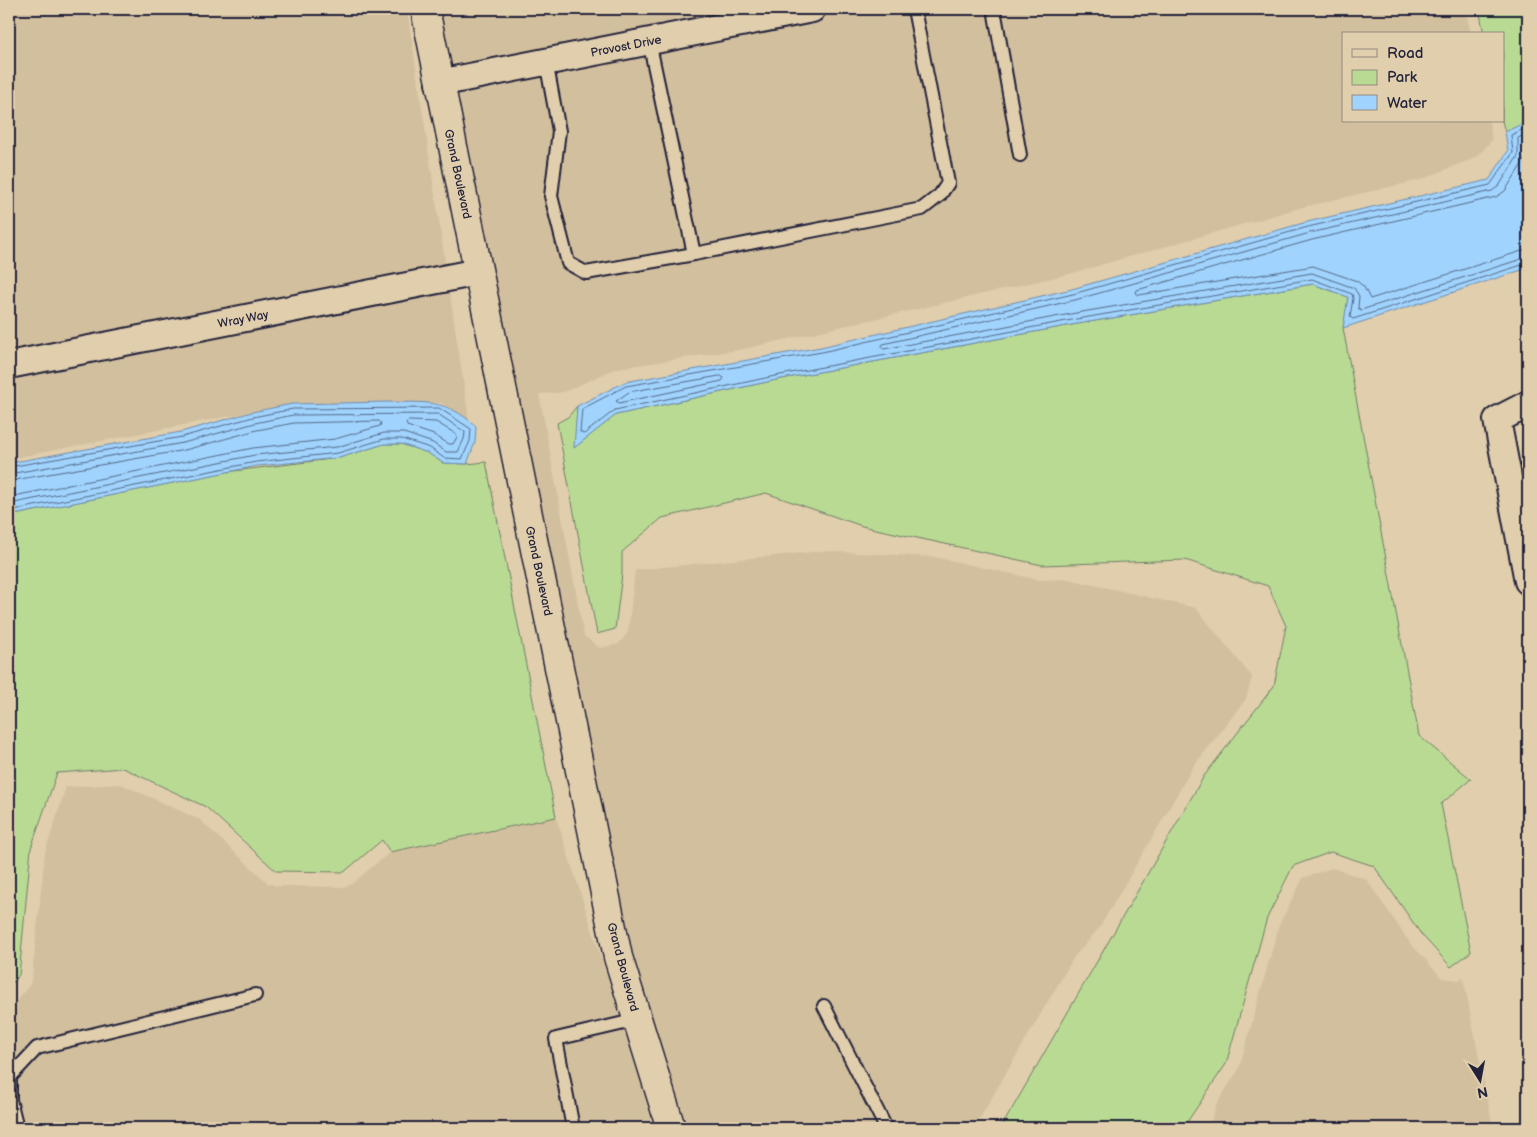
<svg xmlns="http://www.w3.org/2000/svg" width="1537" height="1137" font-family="'Balsamiq Sans',sans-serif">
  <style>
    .built { fill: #d2bf9e }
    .green { fill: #b9da93; stroke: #6e7e67 }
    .water { fill: #a0d3fd; stroke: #6e8caf }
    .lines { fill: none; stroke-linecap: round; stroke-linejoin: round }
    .shore { stroke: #546989; stroke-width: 1 }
    .service-casing { stroke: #22223b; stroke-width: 16 }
    .minor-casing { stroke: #22223b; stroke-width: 30 }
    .tertiary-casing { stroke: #22223b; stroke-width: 31 }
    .service { stroke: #e0ceac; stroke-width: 12 }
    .minor { stroke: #e0ceac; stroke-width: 26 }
    .tertiary { stroke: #e0ceac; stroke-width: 28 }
    .labels { text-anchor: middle; stroke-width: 5; stroke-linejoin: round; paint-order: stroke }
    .street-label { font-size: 12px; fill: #22223b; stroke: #e0ceac }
  </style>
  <rect width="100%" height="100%" fill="#e0ceac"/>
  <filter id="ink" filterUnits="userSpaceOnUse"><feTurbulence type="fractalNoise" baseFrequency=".02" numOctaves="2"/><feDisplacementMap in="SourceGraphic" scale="10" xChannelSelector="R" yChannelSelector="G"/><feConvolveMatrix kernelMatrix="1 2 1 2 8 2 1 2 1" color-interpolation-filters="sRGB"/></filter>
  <g filter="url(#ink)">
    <g class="built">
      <polygon points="9,9 407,9 469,420 441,403 292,404 9,459"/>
      <polygon points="438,9 1465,9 1471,34 1343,34 1343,121 1489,121 1492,140 1477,157 1420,180 1303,207 1069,274 744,349 617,368 564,392 539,394 584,636 600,648 619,644 628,632 635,570 822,551 934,557 1040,580 1068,579 1196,608 1252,677 1246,699 1193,767 1100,927 1074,957 974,1128 685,1128 631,954"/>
      <polygon points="121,784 200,820 268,883 277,886 344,887 352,884 390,852 556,817 656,1128 9,1128 9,1009 29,986 32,977 45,853 66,787"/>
      <polygon points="1332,868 1366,879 1410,943 1442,978 1459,980 1463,977 1493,1128 1209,1128 1216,1105 1239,1069 1279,925 1303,878"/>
    </g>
    <g class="green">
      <polygon points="1479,9 1528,9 1528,122 1505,132 1502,121 1503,34 1484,34"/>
      <polygon points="1313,284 1349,297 1343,328 1419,736 1471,779 1441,804 1471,952 1451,967 1421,934 1374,866 1331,852 1293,866 1267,918 1226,1064 1183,1128 1001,1128 1204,776 1274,686 1286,626 1268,586 1185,560 1042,565 862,526 766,493 662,518 622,552 622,574 615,629 597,634 557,423 568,417 577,406 575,447 616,415 776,380 1077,324"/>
      <polygon points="384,444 401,444 428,453 443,463 467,464 486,462 556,817 390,852 382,840 344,872 276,871 206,807 123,768 57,773 31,848 19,975 9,987 9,516 226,472 339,458"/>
    </g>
    <g class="water">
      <polygon points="1526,122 1528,122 1528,268 1343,328 1348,297 1313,284 1077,324 776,380 616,415 574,448 577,406 625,382 821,347 1072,289 1307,222 1489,180 1508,151 1505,132"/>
      <path d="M387,402C427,403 444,398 476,426L475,442L467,464L443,463L428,453L401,444H384L339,458L257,466L9,516V463L181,432L252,412L292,404Z"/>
    </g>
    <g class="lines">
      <g class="shore">
        <polyline points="1528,127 1511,135 1513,153 1490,185 1308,227 1073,294 822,352 626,386 582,409 580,432 584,434 615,410 775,376 1077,319 1312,279 1352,294 1353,298 1350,317 1353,319 1528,263"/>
        <polyline points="1528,133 1518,138 1518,156 1499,186 1492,191 1310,233 1075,300 883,344 881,347 884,349 1076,313 1312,273 1354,288 1359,296 1358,308 1361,310 1528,257"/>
        <polyline points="1528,141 1524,161 1505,191 1496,197 1312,240 1137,290 1136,293 1139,295 1313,266 1357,281 1364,287 1370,299 1528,249"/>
        <polygon points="721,376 724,378 722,381 619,403 616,401 629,392"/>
        <polygon points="409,421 436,422 456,434 457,437 453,444 449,444 434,435 407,426 406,423"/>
        <polyline points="9,467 182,437 253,417 293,409 439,408 471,429 470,441 462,459 444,458 430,448 402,439 384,439 338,453 256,462 9,511"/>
        <polyline points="9,474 183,443 255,423 293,415 438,414 465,432 464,439 458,452 446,452 433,443 404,433 384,433 337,447 255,455 9,504"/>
        <polyline points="9,481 185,450 257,430 294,423 379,421 381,423 380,426 335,439 253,448 9,497"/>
      </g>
      <g class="service-casing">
        <g id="service">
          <polyline points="994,9 1020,155"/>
          <polyline points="649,41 694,254 922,209 940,195 948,183 914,9"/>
          <polyline points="546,61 559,131 551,196 568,263 586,273 694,254"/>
          <polyline points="824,1006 886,1128"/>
          <polyline points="17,1128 10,1100 10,1077 37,1048 255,995"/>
          <polyline points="573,1128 556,1039 637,1020"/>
        </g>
      </g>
      <g class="minor-casing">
        <g id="minor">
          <polyline points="439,83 812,9"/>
          <polyline points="9,365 478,272"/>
          <polyline points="1528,404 1497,420 1528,581"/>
        </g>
      </g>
      <g class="tertiary-casing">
        <polyline id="tertiary" points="425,9 618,957 671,1128"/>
      </g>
      <use href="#service" class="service"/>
      <use href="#minor" class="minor"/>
      <use href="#tertiary" class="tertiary"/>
    </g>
  </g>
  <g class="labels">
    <g class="street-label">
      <text transform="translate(626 46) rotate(-11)" y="4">Provost Drive</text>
      <text transform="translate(458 174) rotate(78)" y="4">Grand Boulevard</text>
      <text transform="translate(243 319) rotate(-11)" y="4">Wray Way</text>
      <text transform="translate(539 571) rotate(78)" y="4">Grand Boulevard</text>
      <text transform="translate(623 967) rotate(75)" y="4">Grand Boulevard</text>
    </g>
  </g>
  <rect width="1537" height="1137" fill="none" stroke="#e0ceac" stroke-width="30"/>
  <rect x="15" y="15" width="1507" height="1107" fill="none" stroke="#22223b" stroke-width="2" filter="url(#ink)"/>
  <rect x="1342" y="32" width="162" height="90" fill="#e0ceac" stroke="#94897f"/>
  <rect x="1352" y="49" width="25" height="8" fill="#e0ceac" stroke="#94897f"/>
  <text x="1387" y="58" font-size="15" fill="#22223b">Road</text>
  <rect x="1352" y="70" width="25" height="15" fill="#b9da93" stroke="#94897f"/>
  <text x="1387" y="82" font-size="15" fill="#22223b">Park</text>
  <rect x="1352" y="95" width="25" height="15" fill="#a0d3fd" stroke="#94897f"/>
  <text x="1387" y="108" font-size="15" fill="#22223b">Water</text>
  <g transform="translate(1480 1080) rotate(169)" stroke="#e0ceac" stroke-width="4" paint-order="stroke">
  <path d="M0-4L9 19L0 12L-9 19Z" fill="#22223b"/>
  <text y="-8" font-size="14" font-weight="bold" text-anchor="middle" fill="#22223b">N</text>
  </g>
</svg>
